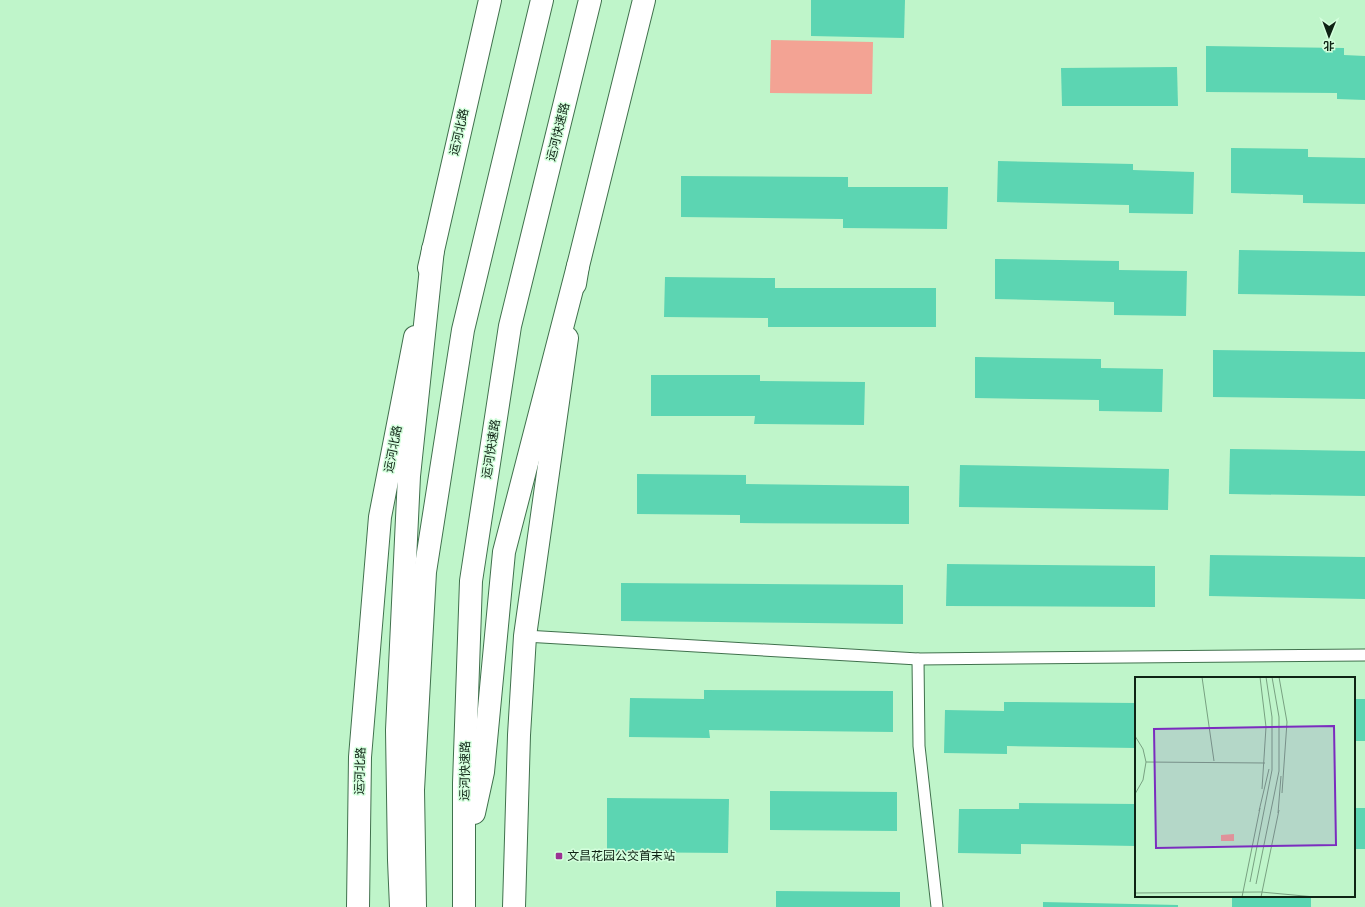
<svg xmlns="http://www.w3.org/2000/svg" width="1365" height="907" font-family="Poppins,'Noto Sans SC',sans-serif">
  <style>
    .green { fill: #f3a394 }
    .building { fill: #5cd5b2 }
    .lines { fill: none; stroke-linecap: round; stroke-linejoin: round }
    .service-casing { stroke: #40714d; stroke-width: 13 }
    .primary-casing { stroke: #40714d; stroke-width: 24 }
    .trunk-casing { stroke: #40714d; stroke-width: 24 }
    .service { stroke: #fff; stroke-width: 11 }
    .primary { stroke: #fff; stroke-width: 22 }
    .trunk { stroke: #fff; stroke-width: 22 }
    .poi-dot { fill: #9b3193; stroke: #d4ffdd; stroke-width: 1.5 }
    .labels { text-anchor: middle; stroke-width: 3; stroke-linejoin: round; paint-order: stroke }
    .street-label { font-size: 12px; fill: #0e2314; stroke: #d4ffdd }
    .poi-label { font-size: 12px; fill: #0e2314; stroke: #d4ffdd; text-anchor: start }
    .inset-road { fill: none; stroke: #78a181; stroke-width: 1 }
    .view { fill: #7b2cbf; fill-opacity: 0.15; stroke: #7b2cbf; stroke-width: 2 }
    .inset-edge { fill: none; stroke: #0e2314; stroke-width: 2 }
  </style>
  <rect width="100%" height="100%" fill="#bff5ca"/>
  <polygon class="green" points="771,40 873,42 872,94 770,93"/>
  <g class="building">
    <polygon points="811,0 905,0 904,38 811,36"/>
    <polygon points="1206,46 1344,48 1344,55 1365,56 1365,100 1337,99 1337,93 1206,92"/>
    <polygon points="1177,67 1178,106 1062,106 1061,68"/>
    <polygon points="1231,148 1308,149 1308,157 1365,158 1365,204 1303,203 1303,195 1231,193"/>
    <polygon points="998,161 1133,164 1133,170 1194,172 1193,214 1129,213 1129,205 997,202"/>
    <polygon points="681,176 848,177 848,187 948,187 947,229 843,228 843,219 681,217"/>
    <polygon points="1239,250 1365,252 1365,296 1238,294"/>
    <polygon points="995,259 1119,261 1119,270 1187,271 1186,316 1114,315 1114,302 995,299"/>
    <polygon points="665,277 775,278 775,288 936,288 936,327 768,327 768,318 664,317"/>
    <polygon points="1213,350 1365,352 1365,399 1213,397"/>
    <polygon points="975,357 1101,359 1101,368 1163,369 1162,412 1099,411 1099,400 975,398"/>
    <polygon points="651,375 760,375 760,381 865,382 864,425 754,424 755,416 651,416"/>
    <polygon points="1230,449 1365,451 1365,496 1229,494"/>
    <polygon points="960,465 1169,469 1168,510 959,507"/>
    <polygon points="637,474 746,475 746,484 909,486 909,524 740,523 740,515 637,514"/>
    <polygon points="1210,555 1365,557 1365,599 1209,596"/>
    <polygon points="947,564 1155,566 1155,607 946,606"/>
    <polygon points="621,583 903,585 903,624 621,621"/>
    <polygon points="704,690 893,691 893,732 709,730 710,738 629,737 630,698 704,699"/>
    <rect x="1354" y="699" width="11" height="42"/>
    <polygon points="1004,702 1136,703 1136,748 1007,746 1007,754 944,753 945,710 1004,711"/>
    <polygon points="770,791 897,792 897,831 770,830"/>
    <polygon points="607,798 729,799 728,853 607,852"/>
    <polygon points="1019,803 1136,804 1136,846 1021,844 1021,854 958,853 959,809 1019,809"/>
    <rect x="1354" y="808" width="11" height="41"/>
    <polygon points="776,891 900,892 900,907 776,907"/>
    <rect x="1232" y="898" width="79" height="9"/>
    <polygon points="1043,902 1178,905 1178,907 1043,907"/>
  </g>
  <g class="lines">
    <g class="service-casing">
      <g id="service">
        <polyline points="525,636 918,659 1365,655"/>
        <polyline points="918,659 919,746 937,907"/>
      </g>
    </g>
    <g class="primary-casing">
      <g id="primary">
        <polyline points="429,268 490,0"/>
        <polyline points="575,284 578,266 644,0"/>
        <polyline points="358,907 360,757 380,517 415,337"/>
        <polyline points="514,907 519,735 525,636 567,338"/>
      </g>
    </g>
    <g class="trunk-casing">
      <g id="trunk">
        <polyline points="474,813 483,772 504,552 578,266"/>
        <polyline points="401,907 399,860 397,730 409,476 433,249"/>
        <polyline points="415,907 413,790 425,572 463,330 542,0"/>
        <polyline points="464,907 464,783 471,581 510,326 590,0"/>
      </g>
    </g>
    <use href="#service" class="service"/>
    <use href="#primary" class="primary"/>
    <use href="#trunk" class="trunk"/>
  </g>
  <rect class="poi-dot" x="555" y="852" width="8" height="8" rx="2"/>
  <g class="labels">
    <g class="street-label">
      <text transform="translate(459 132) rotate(-77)" y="4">运河北路</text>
      <text transform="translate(558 132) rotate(-76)" y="4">运河快速路</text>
      <text transform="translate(393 449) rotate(-79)" y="4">运河北路</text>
      <text transform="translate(491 449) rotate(-81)" y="4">运河快速路</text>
      <text transform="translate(360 771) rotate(-88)" y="4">运河北路</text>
      <text transform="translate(465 771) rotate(-89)" y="4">运河快速路</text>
    </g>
    <g class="poi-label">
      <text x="567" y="860">文昌花园公交首末站</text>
    </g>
  </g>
  <g transform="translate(1135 677)">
    <rect width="220" height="220" fill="#bff5ca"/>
    <path d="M99,157V164H86V158Z" fill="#f3a394"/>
    <path class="inset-road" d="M67,0L79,84M125,0L131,50L127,112M144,0L152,45L147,116M0,59L8,72L11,85L8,103L0,117M11,85L130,86M124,134L134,92M143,136L146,99M115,205L137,93V40L131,0M121,207L144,94V40L137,0M0,216L126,215L180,220M107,220L125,131M126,220L144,133"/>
    <path class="view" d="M199,49L201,168L21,171L19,52Z"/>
    <rect width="220" height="220" class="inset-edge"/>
  </g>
  <g transform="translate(1329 36) rotate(181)" stroke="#d4ffdd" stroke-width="3" paint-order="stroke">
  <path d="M0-3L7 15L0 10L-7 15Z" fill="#0e2314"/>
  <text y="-6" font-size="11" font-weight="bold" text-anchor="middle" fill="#0e2314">北</text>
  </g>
</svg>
